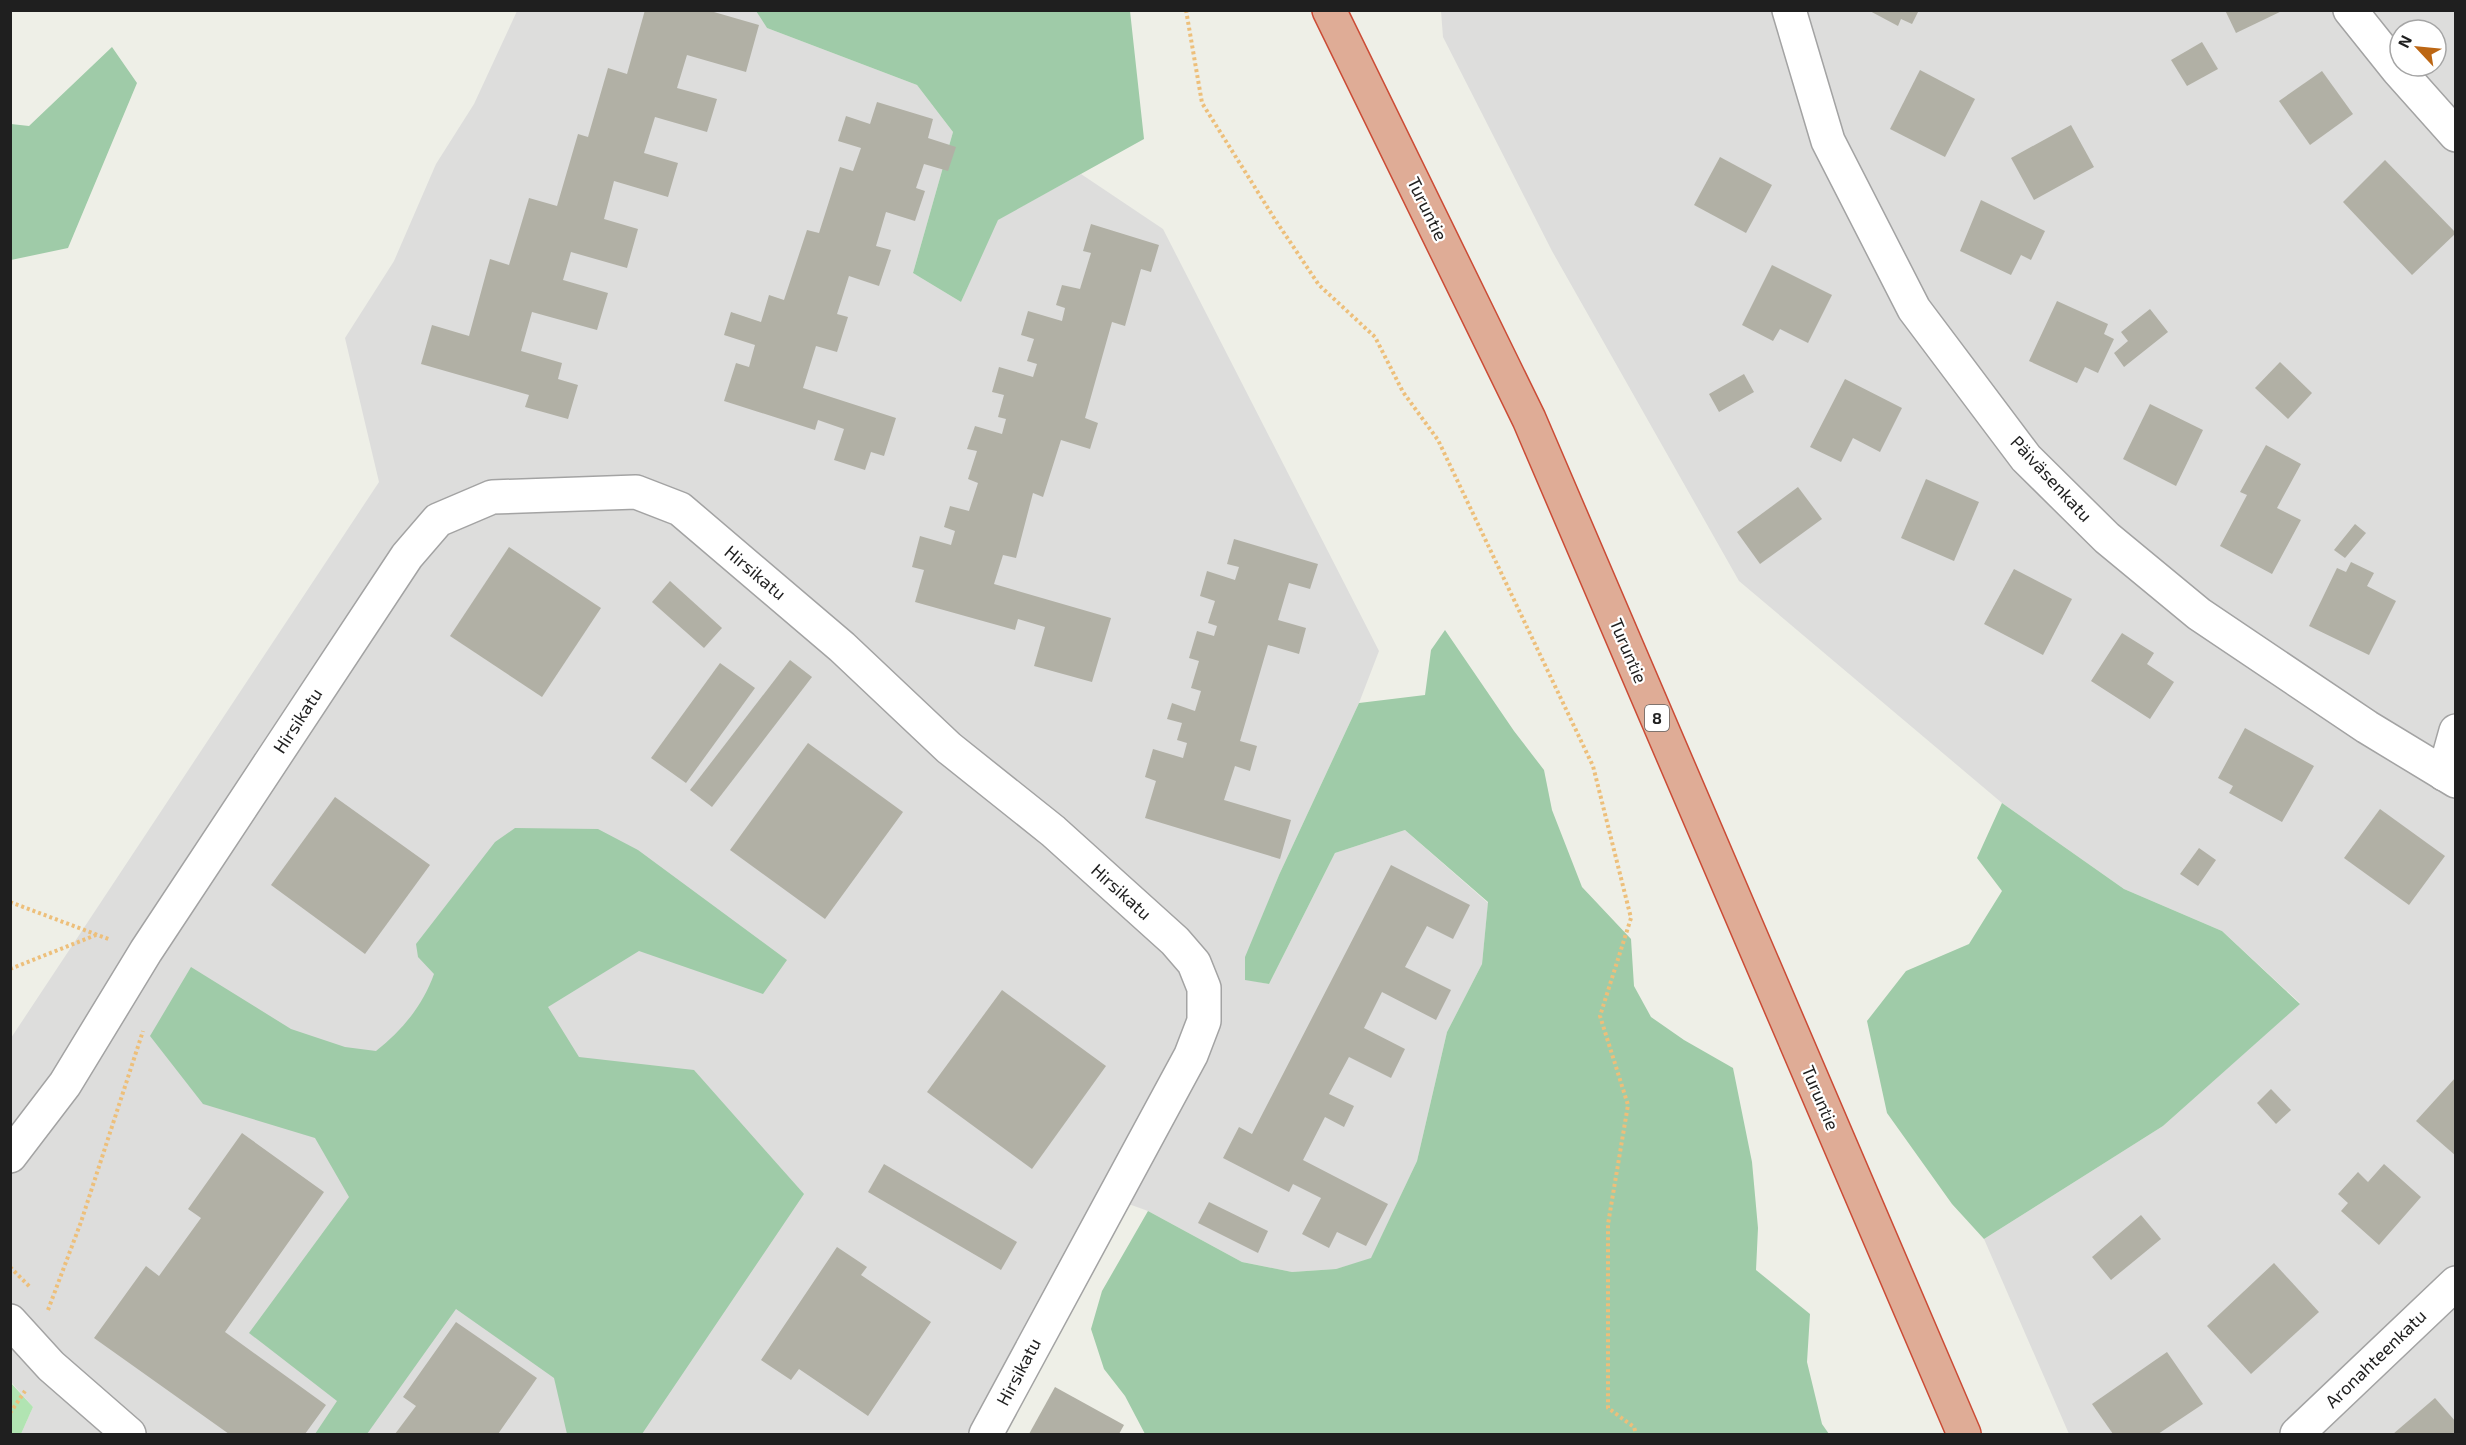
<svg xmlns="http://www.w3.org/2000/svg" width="2466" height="1445" font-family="'Exo 2',sans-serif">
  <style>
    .residential { fill: #dddddc; fill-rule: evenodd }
    .grass { fill: #b1e4b2 }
    .forest { fill: #9fcba8 }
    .building { fill: #b1b0a5 }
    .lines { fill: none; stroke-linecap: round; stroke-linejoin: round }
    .minor-casing { stroke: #a3a3a3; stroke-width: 36 }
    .highway-casing { stroke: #cb4c36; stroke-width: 36 }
    .path { stroke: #edbf7a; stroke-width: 4; stroke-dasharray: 3 3; stroke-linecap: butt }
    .minor { stroke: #fff; stroke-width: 33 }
    .highway { stroke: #dfac96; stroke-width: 33 }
    .labels { text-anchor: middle; stroke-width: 4.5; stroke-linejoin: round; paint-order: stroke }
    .shield { fill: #fff; stroke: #626262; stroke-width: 1.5 }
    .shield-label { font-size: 16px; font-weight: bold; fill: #1f1f1f }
    .street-label { font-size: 18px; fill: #1f1f1f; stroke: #fff }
  </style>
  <rect width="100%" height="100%" fill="#eeefe7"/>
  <g class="residential">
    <polygon points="517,11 756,11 767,28 917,85 953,132 913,273 961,302 997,220 1081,174 1163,229 1379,651 1359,703 1279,875 1246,957 1245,979 1269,984 1335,853 1405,830 1488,903 1482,964 1447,1032 1417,1161 1371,1259 1336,1269 1292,1272 1242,1262 1148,1211 1112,1198 986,1434 21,1434 33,1407 11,1382 11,1038 379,482 345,338 394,261 436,164 474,104"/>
    <path d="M1441,11H2455V1434H2069L1984,1239L2163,1126L2300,1003L2222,931L2124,889L2002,803L1739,581L1552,251L1443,37ZM2400,30H2436V66H2400Z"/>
  </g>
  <polygon class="grass" points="10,1382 33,1407 21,1434 11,1434"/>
  <g class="forest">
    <polygon points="756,11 1130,11 1144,139 998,220 961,302 913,273 953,132 917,85 767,28"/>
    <polygon points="112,47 137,83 68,248 11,260 11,124 29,126"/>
    <polygon points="1445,630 1514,731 1544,770 1552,810 1582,887 1631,939 1634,986 1651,1017 1684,1040 1733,1068 1752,1162 1758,1228 1756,1270 1810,1314 1807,1362 1822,1424 1829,1434 1145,1434 1125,1396 1104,1369 1091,1329 1102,1291 1148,1211 1242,1262 1292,1272 1336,1269 1371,1258 1417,1161 1447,1032 1482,964 1488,902 1405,830 1335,853 1269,984 1245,980 1245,957 1279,875 1359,703 1425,695 1431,650"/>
    <polygon points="2002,803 2124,889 2222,931 2300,1004 2163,1126 1984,1239 1952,1204 1887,1113 1867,1021 1906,971 1969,944 2002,891 1977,858"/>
    <path d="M515,828L598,829L638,850L787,960L763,994L639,951L548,1007L579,1057L694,1070L804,1194L642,1434H567L554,1378L456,1309L367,1434H315L337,1401L249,1333L349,1197L315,1138L203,1104L150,1036L191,967L291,1029L345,1047L376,1051C402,1031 423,1005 434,974L418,957L416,944L495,842Z"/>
  </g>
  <g class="building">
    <polygon points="645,10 707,10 759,25 746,72 687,55 677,88 717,99 707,132 655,117 644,153 678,163 668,197 614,181 604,219 638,229 627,268 571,252 563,280 608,293 597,330 532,312 521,351 562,363 558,379 578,385 568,419 525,407 529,395 421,364 432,325 469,336 490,259 509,265 529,198 557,206 578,134 588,137 608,68 627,74"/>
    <polygon points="1868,10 1919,10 1912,24 1901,19 1898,26"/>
    <polygon points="2225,10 2284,10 2236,33"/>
    <polygon points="2202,42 2218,69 2187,86 2171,60"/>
    <polygon points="1920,70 1975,99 1945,157 1890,129"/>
    <polygon points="2322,71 2353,114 2310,145 2279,101"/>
    <polygon points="877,102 933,119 928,138 956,147 948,171 924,164 916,188 925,191 915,221 886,212 876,246 891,250 879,286 849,276 837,314 848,317 837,352 816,346 803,388 896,418 884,456 871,452 865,470 834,460 844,429 818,420 815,430 724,401 736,363 749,367 755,345 724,335 731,312 761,322 769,295 784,300 807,230 819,233 840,167 853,171 861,148 838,141 846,116 870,124"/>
    <polygon points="2071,125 2094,167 2034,200 2011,158"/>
    <polygon points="1720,157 1772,185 1746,233 1694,205"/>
    <polygon points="2385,160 2456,233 2412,275 2343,202"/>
    <polygon points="1981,200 2045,231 2031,260 2021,255 2011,275 1960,251"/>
    <polygon points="1091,224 1159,245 1151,272 1141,269 1125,326 1112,322 1085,418 1098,423 1090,449 1061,440 1043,497 1033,493 1016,558 1003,555 994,584 1111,618 1092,682 1034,666 1045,627 1018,619 1015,630 915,602 924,570 912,567 920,536 951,545 955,531 944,527 950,506 969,511 978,483 968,479 977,451 967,449 975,426 1002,434 1006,419 998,417 1004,395 992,392 999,367 1033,377 1037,364 1027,361 1034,339 1021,335 1028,311 1062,321 1065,308 1056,305 1062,285 1080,289 1091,253 1083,251"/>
    <polygon points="1772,265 1832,295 1808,343 1780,329 1773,341 1742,325"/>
    <polygon points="2057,301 2108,324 2104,334 2114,339 2098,373 2085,367 2077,383 2029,361"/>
    <polygon points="2150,309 2168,332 2124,367 2114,353 2128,341 2121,332"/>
    <polygon points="2280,362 2312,393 2288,419 2255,388"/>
    <polygon points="1744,374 1754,392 1719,412 1709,394"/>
    <polygon points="1845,379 1902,408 1880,452 1853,438 1841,462 1810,447"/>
    <polygon points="2150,404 2203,430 2176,486 2123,459"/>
    <polygon points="2266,445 2301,464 2277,508 2301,520 2272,574 2220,546 2247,495 2240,492"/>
    <polygon points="1926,479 1979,502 1954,561 1901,538"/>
    <polygon points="1798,487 1822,519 1760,564 1737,532"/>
    <polygon points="2355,524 2366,533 2345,558 2334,550"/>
    <polygon points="1234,539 1318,564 1310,589 1289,583 1278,620 1306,628 1299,654 1268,645 1240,741 1257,746 1250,771 1235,766 1224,800 1291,820 1280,859 1145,818 1156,781 1145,777 1153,749 1183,758 1187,743 1177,740 1182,723 1167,719 1172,703 1195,711 1201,691 1191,688 1199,661 1189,658 1197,631 1214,636 1217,626 1208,623 1215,601 1200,596 1207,571 1235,580 1239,567 1227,564"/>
    <polygon points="509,547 601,608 542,697 450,636"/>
    <polygon points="2351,562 2374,573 2367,586 2396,601 2369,655 2309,626 2337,568 2346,572"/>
    <polygon points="2014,569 2072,599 2043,655 1984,624"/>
    <polygon points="670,581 722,628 704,648 652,602"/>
    <polygon points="2122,633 2154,653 2147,664 2174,682 2150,719 2091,681"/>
    <polygon points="790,660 812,677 712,807 690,790"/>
    <polygon points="720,663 755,688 686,783 651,758"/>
    <polygon points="2245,728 2314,766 2282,822 2229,793 2233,786 2218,778"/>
    <polygon points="808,743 903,812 825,919 730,850"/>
    <polygon points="335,797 430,865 365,954 271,885"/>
    <polygon points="2380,809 2445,856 2409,905 2344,858"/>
    <polygon points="2199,848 2216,860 2198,886 2180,874"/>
    <polygon points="1391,865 1470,905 1453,939 1427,926 1405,967 1451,990 1436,1020 1382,992 1364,1028 1405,1049 1391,1078 1349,1057 1329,1094 1354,1106 1344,1127 1325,1117 1303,1160 1388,1204 1366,1246 1337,1232 1329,1248 1302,1234 1321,1198 1293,1184 1289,1192 1223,1158 1239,1127 1252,1134"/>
    <polygon points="1002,990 1106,1066 1032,1169 927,1092"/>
    <polygon points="2456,1077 2456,1156 2416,1121"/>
    <polygon points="2271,1089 2291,1110 2276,1124 2257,1103"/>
    <polygon points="242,1133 324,1192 225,1332 326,1405 305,1434 229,1434 94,1338 146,1266 159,1276 201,1218 188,1209"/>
    <polygon points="884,1164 1017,1242 1001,1270 868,1192"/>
    <polygon points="2384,1164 2421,1197 2379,1245 2341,1211 2348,1203 2338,1194 2358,1172 2368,1182"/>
    <polygon points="1209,1202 1268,1231 1258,1253 1198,1223"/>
    <polygon points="2141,1215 2161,1239 2111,1280 2092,1257"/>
    <polygon points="837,1247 867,1267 861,1275 931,1322 868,1416 799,1369 791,1380 761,1360"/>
    <polygon points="2274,1263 2319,1312 2251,1374 2207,1326"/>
    <polygon points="456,1322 537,1378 498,1434 395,1434 416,1406 403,1397"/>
    <polygon points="2167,1352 2203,1404 2158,1434 2113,1434 2092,1404"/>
    <polygon points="1055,1387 1124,1425 1119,1434 1029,1434"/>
    <polygon points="2435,1398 2456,1422 2456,1434 2393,1434"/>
  </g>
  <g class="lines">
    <g class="minor-casing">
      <g id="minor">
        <polyline points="1789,10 1828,141 1914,309 2026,458 2107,538 2199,614 2367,727 2456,781"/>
        <polyline points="2350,10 2398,70 2456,135"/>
        <polyline points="2444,774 2456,731"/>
        <polyline points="10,1156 65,1084 146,951 407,556 438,520 492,497 636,492 680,509 842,647 949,748 1053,831 1175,941 1194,963 1204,988 1204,1021 1191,1055 986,1434"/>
        <polyline points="10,1321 51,1366 129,1434"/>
        <polyline points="2297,1434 2456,1283"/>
      </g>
    </g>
    <g class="highway-casing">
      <polyline id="highway" points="1329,10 1529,419 1964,1434"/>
    </g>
    <g class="path">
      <polyline points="1186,10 1202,103 1276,221 1319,285 1375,337 1403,392 1438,440 1593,766 1631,918 1600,1016 1628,1105 1608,1224 1608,1408 1634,1427 1636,1434"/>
      <polyline points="10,902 111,940"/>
      <polyline points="10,969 96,935"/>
      <polyline points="10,1267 31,1288"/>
      <polyline points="48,1310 81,1222 143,1031"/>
      <polyline points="10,1413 25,1391"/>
    </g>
    <use href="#minor" class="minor"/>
    <use href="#highway" class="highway"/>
  </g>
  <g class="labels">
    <rect class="shield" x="1645" y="705" width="24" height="26" rx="4.5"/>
    <g class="shield-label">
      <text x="1657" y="724">8</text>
    </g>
    <g class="street-label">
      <text transform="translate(1427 209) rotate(64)" y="6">Turuntie</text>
      <text transform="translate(2051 479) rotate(47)" y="6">Päiväsenkatu</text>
      <text transform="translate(755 573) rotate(40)" y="6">Hirsikatu</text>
      <text transform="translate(1628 651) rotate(67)" y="6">Turuntie</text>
      <text transform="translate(298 721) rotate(-57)" y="6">Hirsikatu</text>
      <text transform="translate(1121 892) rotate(42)" y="6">Hirsikatu</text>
      <text transform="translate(1820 1098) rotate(67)" y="6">Turuntie</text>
      <text transform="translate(2376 1359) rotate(-44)" y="6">Aronahteenkatu</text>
      <text transform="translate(1019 1372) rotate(-62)" y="6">Hirsikatu</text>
    </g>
  </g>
  <rect width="2466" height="1445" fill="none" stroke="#1f1f1f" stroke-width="24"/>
  <g transform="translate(2418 48) rotate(296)"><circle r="28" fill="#ffffff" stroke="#a5a5a5" stroke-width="1.5"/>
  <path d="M0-4.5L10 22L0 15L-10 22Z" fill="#bc6613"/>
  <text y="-9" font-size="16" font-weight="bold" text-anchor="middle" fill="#1f1f1f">N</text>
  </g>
</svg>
